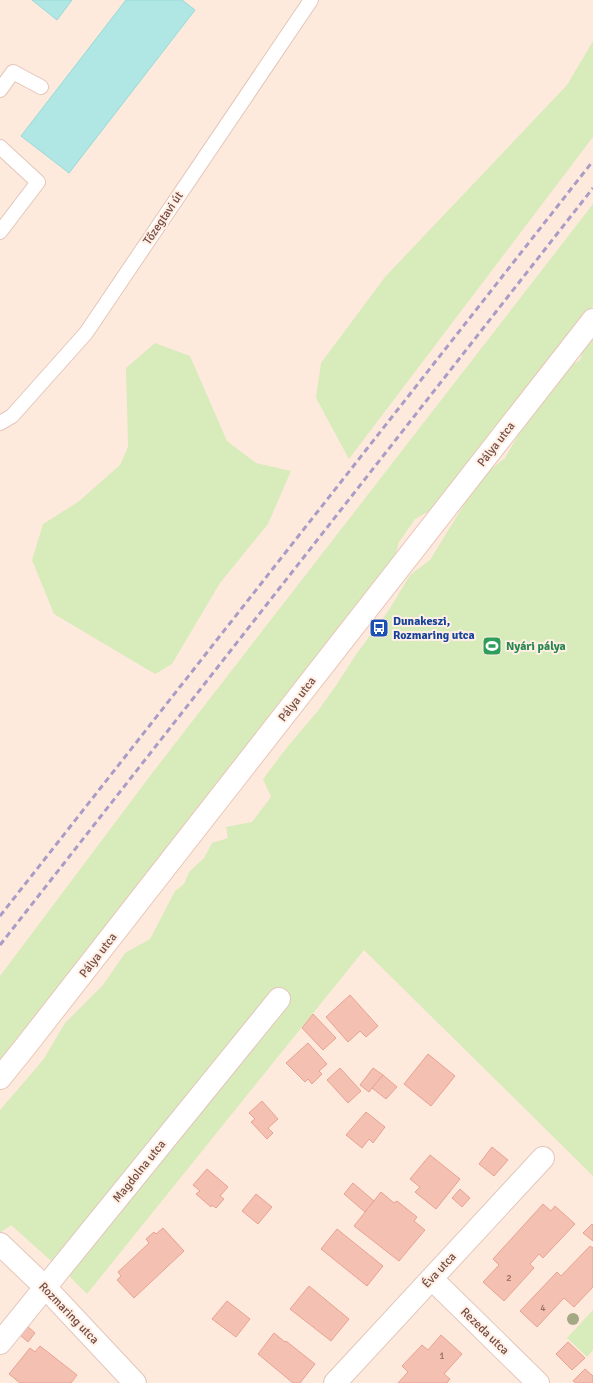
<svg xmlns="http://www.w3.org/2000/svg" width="593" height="1383" font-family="Signika,sans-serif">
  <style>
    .green { fill: #d8ebbb }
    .water { fill: #b0e7e4; stroke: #96dad7 }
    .building { fill: #f4c0b2; stroke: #e8a292 }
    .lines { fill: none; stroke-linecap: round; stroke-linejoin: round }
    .lane-casing { stroke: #e3c6bb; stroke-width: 16 }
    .street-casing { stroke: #e3c6bb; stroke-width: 24 }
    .secondary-casing { stroke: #e9c5b8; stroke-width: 24 }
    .lane { stroke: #fff; stroke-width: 14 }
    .street { stroke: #fff; stroke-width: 22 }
    .secondary { stroke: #fff; stroke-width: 22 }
    .rail { stroke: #aa9cc6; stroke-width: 3; stroke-dasharray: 6 4; stroke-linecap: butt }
    .tree { fill: #a2a983 }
    .labels { text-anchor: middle; stroke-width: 4; stroke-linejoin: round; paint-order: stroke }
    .number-label { font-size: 10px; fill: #936960 }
    .street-label { font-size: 12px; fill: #734c44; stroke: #ffefe4 }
    .transit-label { font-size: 12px; font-weight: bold; fill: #164399; stroke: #ffefe4; text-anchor: start }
    .leisure-label { font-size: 12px; font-weight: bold; fill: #27864d; stroke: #ffefe4; text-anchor: start }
  </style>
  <rect width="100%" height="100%" fill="#feeadc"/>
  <g class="green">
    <polygon points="593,41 593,137 349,459 316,398 321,363 385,277 567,85"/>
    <polygon points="593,204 593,306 528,392 438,506 415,519 399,542 391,573 0,1063 0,976 153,772"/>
    <polygon points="593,336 593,1176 364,950 87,1294 60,1267 59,1268 11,1225 0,1233 0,1110 43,1060 65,1023 103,985 125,953 150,939 175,891 184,884 189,872 204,858 212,843 228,838 226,827 252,822 271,797 263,779 288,746 317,712 337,684 357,653 389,610 410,575 430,560 481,477 505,458 549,380 580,360 584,347"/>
    <polygon points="155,343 190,356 227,441 256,463 291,471 268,524 220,583 172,664 155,674 54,614 32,560 43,524 78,502 120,465 128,447 126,368"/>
    <polygon points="593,1310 593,1350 587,1357 567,1338"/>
  </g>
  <g class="water">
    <polygon points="32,0 72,0 57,20"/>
    <polygon points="126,0 182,0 195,10 69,173 21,136"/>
  </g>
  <g class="building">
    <polygon points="350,995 378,1026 366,1037 360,1031 348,1042 326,1017"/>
    <polygon points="313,1014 336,1038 323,1050 302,1028"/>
    <polygon points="308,1043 327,1064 319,1071 322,1074 312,1084 308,1079 305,1082 286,1063"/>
    <polygon points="428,1054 455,1076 431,1106 404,1084"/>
    <polygon points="340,1068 361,1091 348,1103 327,1080"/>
    <polygon points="373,1068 383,1075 369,1092 360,1085"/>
    <polygon points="383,1075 397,1087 386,1099 372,1088"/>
    <polygon points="262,1101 278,1119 268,1128 273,1133 267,1139 251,1122 255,1119 249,1113"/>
    <polygon points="366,1112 385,1127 373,1143 369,1139 362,1148 346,1135"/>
    <polygon points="492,1147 508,1160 494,1176 479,1164"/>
    <polygon points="430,1155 460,1179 436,1209 415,1192 420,1187 410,1179"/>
    <polygon points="207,1169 228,1187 220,1196 224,1199 216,1208 212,1205 211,1207 196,1194 200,1191 193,1185"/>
    <polygon points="353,1183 374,1201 365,1212 344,1194"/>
    <polygon points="460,1189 470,1198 462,1207 452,1198"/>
    <polygon points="381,1192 394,1203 397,1201 417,1217 414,1221 425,1230 399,1261 354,1226"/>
    <polygon points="256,1194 272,1207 258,1224 242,1211"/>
    <polygon points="543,1204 551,1211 555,1206 575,1224 543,1258 539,1254 530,1264 534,1268 504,1301 483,1282 499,1265 493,1259"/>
    <polygon points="592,1224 593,1225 593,1241 583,1233"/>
    <polygon points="163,1228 184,1251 134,1298 117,1280 121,1276 118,1272 149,1243 146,1239 154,1232 156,1234"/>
    <polygon points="337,1229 383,1266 367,1286 321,1249"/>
    <polygon points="590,1246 593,1248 593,1287 574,1307 564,1298 537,1327 520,1311 557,1272 561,1276"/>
    <polygon points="309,1286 349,1319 331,1341 290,1309"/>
    <polygon points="227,1301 250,1319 236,1337 212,1319"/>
    <polygon points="27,1326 35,1333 28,1342 20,1335"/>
    <polygon points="274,1333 285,1342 286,1341 315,1364 300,1383 293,1383 258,1354"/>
    <polygon points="441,1335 462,1354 444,1374 450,1379 447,1383 398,1383 408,1372 402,1366 422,1345 428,1350"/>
    <polygon points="568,1342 585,1358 572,1370 556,1354"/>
    <polygon points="40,1346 77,1375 71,1383 20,1383 9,1374 30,1348 35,1352"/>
    <polygon points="585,1369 593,1376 593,1383 576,1383 573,1381"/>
  </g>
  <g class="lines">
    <g class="lane-casing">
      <g id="lane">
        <polyline points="0,90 13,72 41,87"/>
        <polyline points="0,147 38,182 0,232"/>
        <polyline points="0,423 12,416 86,333 311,0"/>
      </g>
    </g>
    <g class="street-casing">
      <g id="street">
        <polyline points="0,1244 45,1287 135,1383"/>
        <polyline points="432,1279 538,1383"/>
        <polyline points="0,1343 279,999"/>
        <polyline points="335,1383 543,1158"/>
      </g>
    </g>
    <g class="secondary-casing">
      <polyline id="secondary" points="0,1078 25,1047 593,320"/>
    </g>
    <use href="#lane" class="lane"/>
    <use href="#street" class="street"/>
    <use href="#secondary" class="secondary"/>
    <g class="rail">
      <polyline points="0,916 593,161"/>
      <polyline points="0,945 593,188"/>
    </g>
  </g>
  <circle class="tree" cx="573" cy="1319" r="6"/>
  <defs>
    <g id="bus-square" transform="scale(1)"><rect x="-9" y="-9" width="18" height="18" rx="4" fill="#1a4fb4" stroke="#ffefe4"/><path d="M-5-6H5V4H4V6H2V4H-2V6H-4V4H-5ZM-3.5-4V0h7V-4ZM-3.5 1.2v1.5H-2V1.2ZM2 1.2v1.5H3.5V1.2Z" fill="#fff"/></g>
    <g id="stadium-square" transform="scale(1)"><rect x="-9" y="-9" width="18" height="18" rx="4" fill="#2e9e5b" stroke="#ffefe4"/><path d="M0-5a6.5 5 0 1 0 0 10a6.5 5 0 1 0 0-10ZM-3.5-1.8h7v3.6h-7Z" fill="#fff"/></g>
  </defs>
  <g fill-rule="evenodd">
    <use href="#bus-square" x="379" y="628"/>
    <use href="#stadium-square" x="492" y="646"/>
  </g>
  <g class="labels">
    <g class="number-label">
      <text x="509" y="1281">2</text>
      <text x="543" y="1311">4</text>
      <text x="442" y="1359">1</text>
    </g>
    <g class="street-label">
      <text transform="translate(163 218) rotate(-56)" y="4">Tőzegtavi út</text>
      <text transform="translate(496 444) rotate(-52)" y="4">Pálya utca</text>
      <text transform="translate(297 699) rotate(-52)" y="4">Pálya utca</text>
      <text transform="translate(98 955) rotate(-52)" y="4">Pálya utca</text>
      <text transform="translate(139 1171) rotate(-51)" y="4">Magdolna utca</text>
      <text transform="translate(439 1270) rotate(-47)" y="4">Éva utca</text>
      <text transform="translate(69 1313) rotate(46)" y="4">Rozmaring utca</text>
      <text transform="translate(485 1331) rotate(44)" y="4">Rezeda utca</text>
    </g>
    <g class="transit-label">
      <text x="393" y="625">Dunakeszi,<tspan x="393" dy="14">Rozmaring utca</tspan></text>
    </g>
    <g class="leisure-label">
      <text x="506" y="650">Nyári pálya</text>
    </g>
  </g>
</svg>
